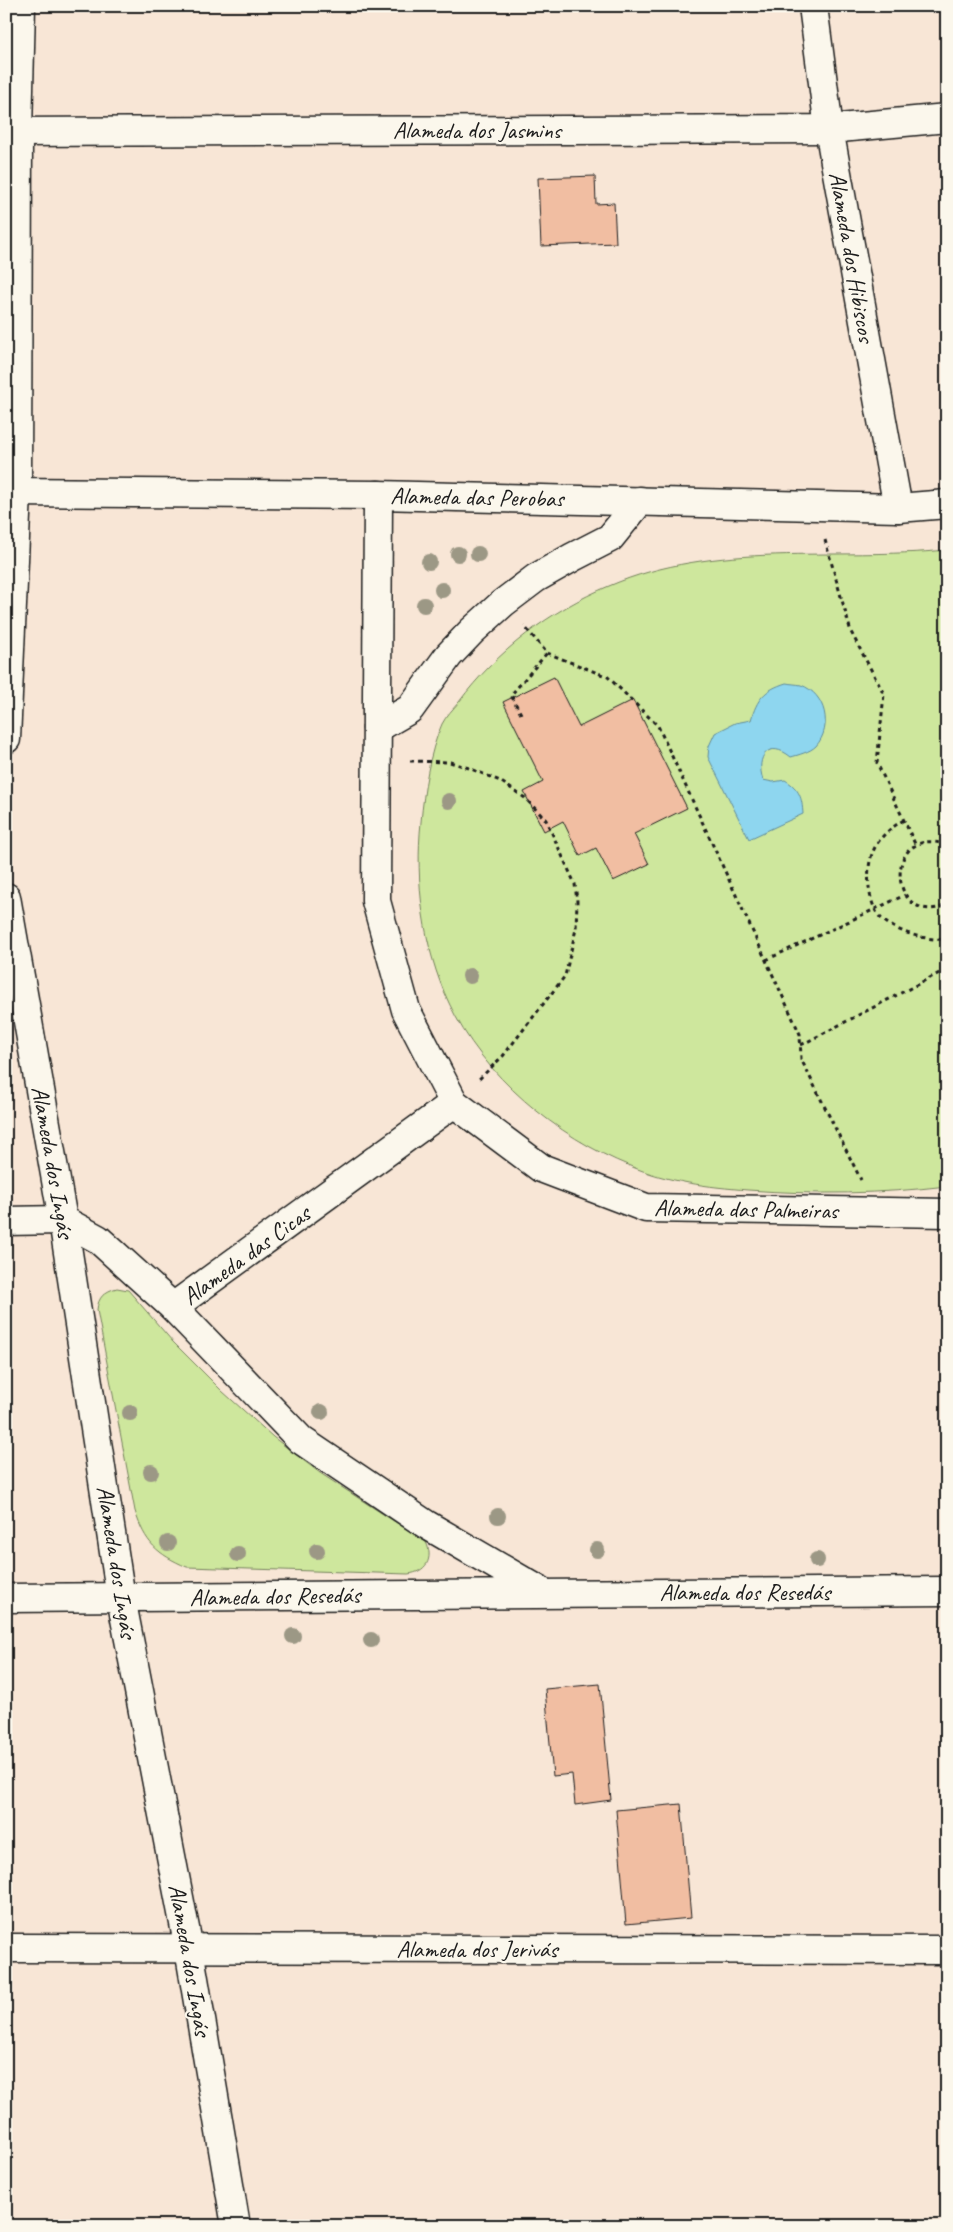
<svg xmlns="http://www.w3.org/2000/svg" width="953" height="2232" font-family="Caveat,sans-serif">
  <style>
    .green { fill: #cee79d; stroke: #75825c }
    .water { fill: #8ed6ef; stroke: #608c9b }
    .building { fill: #f1bea2; stroke: #1c1c1c }
    .lines { fill: none; stroke-linecap: round; stroke-linejoin: round }
    .minor-casing { stroke: #1c1c1c; stroke-width: 31 }
    .path { stroke: #1c1c1c; stroke-width: 3; stroke-dasharray: 4 4; stroke-linecap: butt }
    .minor { stroke: #fbf7ec; stroke-width: 28 }
    .tree { fill: #9c9885 }
    .labels { text-anchor: middle; stroke-width: 4.5; stroke-linejoin: round; paint-order: stroke }
    .street-label { font-size: 24px; fill: #1c1c1c; stroke: #fbf7ec }
  </style>
  <rect width="100%" height="100%" fill="#f8e6d6"/>
  <filter id="ink" filterUnits="userSpaceOnUse"><feTurbulence type="fractalNoise" baseFrequency=".02" numOctaves="2"/><feDisplacementMap in="SourceGraphic" scale="10" xChannelSelector="R" yChannelSelector="G"/><feConvolveMatrix kernelMatrix="1 2 1 2 8 2 1 2 1" color-interpolation-filters="sRGB"/></filter>
  <g filter="url(#ink)">
    <g class="green">
      <path d="M947,550V1186C880,1194 815,1195 748,1190C708,1187 668,1182 630,1166C557,1137 482,1075 449,1003C423,948 415,881 421,822C424,790 429,753 442,724C446,716 453,709 459,702C497,651 551,610 609,586C716,540 834,561 947,550Z"/>
      <path d="M117,1288L128,1290L173,1342L222,1391L273,1437L320,1473L426,1542C434,1559 426,1572 408,1574L187,1567C157,1554 145,1543 135,1511L97,1310C98,1297 105,1291 117,1288Z"/>
    </g>
    <path class="water" d="M786,683C791,684 797,684 801,685C826,694 833,727 816,746C810,752 798,755 791,757C769,739 755,756 763,780L773,782L785,780C800,789 802,798 803,814L749,839L708,757L709,746L715,733L735,723L751,720C757,699 764,690 786,683Z"/>
    <g class="building">
      <polygon points="595,176 596,204 614,203 616,243 541,246 538,178"/>
      <polygon points="554,677 579,727 633,700 687,808 634,834 649,864 613,881 596,848 580,856 563,821 544,831 524,792 543,782 503,702"/>
      <polygon points="600,1684 611,1800 575,1805 572,1774 553,1776 545,1689"/>
      <polygon points="681,1804 691,1918 626,1924 616,1810"/>
    </g>
    <g class="lines">
      <g class="minor-casing">
        <g id="minor">
          <polyline points="813,6 829,129 898,508"/>
          <polyline points="6,132 829,129 947,118"/>
          <polyline points="6,492 378,495 898,508 947,504"/>
          <polyline points="378,495 376,901 406,1010 454,1103 541,1168 646,1208 947,1213"/>
          <polyline points="377,728 410,709 449,655 472,631 503,603 536,578 573,557 610,538 640,501"/>
          <polyline points="6,739 17,493 18,132 21,6"/>
          <polyline points="6,897 63,1220 121,1598 189,1949 236,2226"/>
          <polyline points="6,1221 63,1220 98,1239 173,1307 301,1440 427,1525 542,1592"/>
          <polyline points="173,1307 454,1103"/>
          <polyline points="6,1598 947,1591"/>
          <polyline points="6,1948 947,1950"/>
        </g>
      </g>
      <g class="path">
        <polyline points="825,540 851,632 884,694 877,763 916,846"/>
        <polyline points="547,653 608,677 658,726 800,1034 801,1059 861,1180"/>
        <polyline points="521,714 511,695 547,653 524,626"/>
        <polyline points="410,761 450,762 469,768 500,781 525,798 546,820 575,884 577,901 576,929 565,976 503,1056 478,1080"/>
        <path d="M904,820C876,836 866,855 869,887C870,896 873,908 879,916C893,932 927,941 947,939"/>
        <path d="M947,845C882,822 887,930 947,905"/>
        <polyline points="766,960 905,895"/>
        <polyline points="801,1045 947,969"/>
      </g>
      <use href="#minor" class="minor"/>
    </g>
    <g class="tree">
      <circle cx="458" cy="554" r="8"/>
      <circle cx="478" cy="554" r="8"/>
      <circle cx="429" cy="562" r="8"/>
      <circle cx="442" cy="590" r="8"/>
      <circle cx="424" cy="605" r="8"/>
      <circle cx="449" cy="801" r="8"/>
      <circle cx="470" cy="976" r="8"/>
      <circle cx="321" cy="1412" r="8"/>
      <circle cx="130" cy="1413" r="8"/>
      <circle cx="151" cy="1472" r="8"/>
      <circle cx="498" cy="1516" r="8"/>
      <circle cx="168" cy="1543" r="8"/>
      <circle cx="597" cy="1550" r="8"/>
      <circle cx="317" cy="1551" r="8"/>
      <circle cx="238" cy="1554" r="8"/>
      <circle cx="817" cy="1560" r="8"/>
      <circle cx="293" cy="1636" r="8"/>
      <circle cx="371" cy="1640" r="8"/>
    </g>
  </g>
  <g class="labels">
    <g class="street-label">
      <text x="477" y="138">Alameda dos Jasmins</text>
      <text transform="translate(852 257) rotate(80)" y="8">Alameda dos Hibiscos</text>
      <text transform="translate(477 497) rotate(1)" y="8">Alameda das Perobas</text>
      <text transform="translate(53 1162) rotate(80)" y="8">Alameda dos Ingás</text>
      <text transform="translate(746 1209) rotate(1)" y="8">Alameda das Palmeiras</text>
      <text transform="translate(246 1255) rotate(-36)" y="8">Alameda das Cicas</text>
      <text transform="translate(117 1562) rotate(81)" y="8">Alameda dos Ingás</text>
      <text x="745" y="1600">Alameda dos Resedás</text>
      <text transform="translate(275 1596) rotate(-1)" y="8">Alameda dos Resedás</text>
      <text x="477" y="1957">Alameda dos Jerivás</text>
      <text transform="translate(190 1960) rotate(80)" y="8">Alameda dos Ingás</text>
    </g>
  </g>
  <rect width="953" height="2232" fill="none" stroke="#fbf7ec" stroke-width="25"/>
  <rect x="12" y="12" width="928" height="2207" fill="none" stroke="#1c1c1c" stroke-width="2" filter="url(#ink)"/>
</svg>
